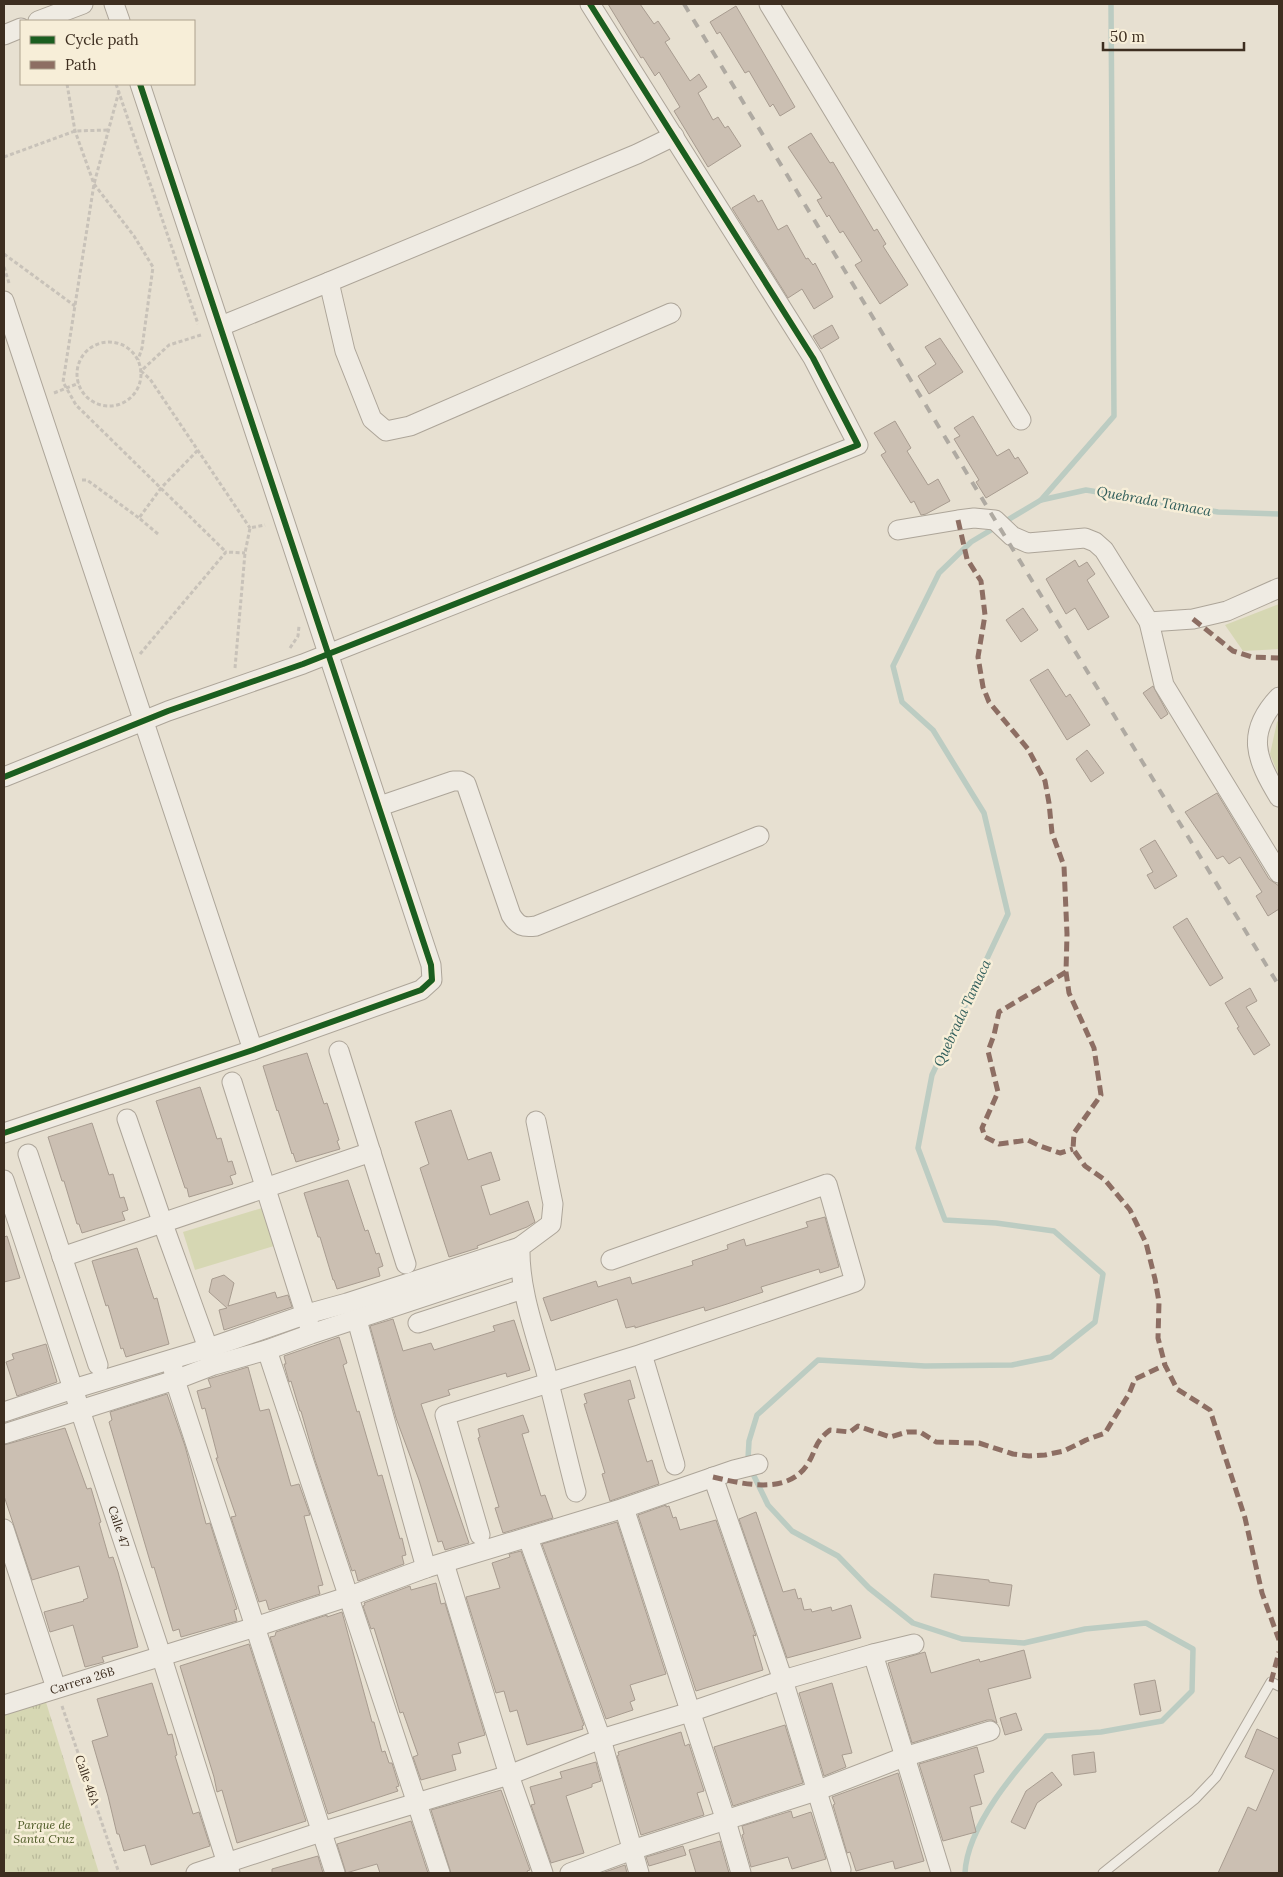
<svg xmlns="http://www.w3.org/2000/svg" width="1283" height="1877" font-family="Lora,serif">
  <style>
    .green { fill: #d6d7b3 }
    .park { fill: url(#park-tufts) }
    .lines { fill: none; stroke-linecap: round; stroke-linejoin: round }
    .stream { stroke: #bcccc2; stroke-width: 5.5 }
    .building { fill: #cbbfb2; stroke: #a89c90 }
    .service-casing { stroke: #ada599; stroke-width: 11 }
    .minor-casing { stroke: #ada599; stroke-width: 21 }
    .path { stroke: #c8c2b9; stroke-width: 3; stroke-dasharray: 4 2.5; stroke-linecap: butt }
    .service { stroke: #efebe3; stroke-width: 9 }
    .minor { stroke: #efebe3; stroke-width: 19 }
    .rail { stroke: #afaaa2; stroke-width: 4; stroke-dasharray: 9 9; stroke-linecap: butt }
    .quiet { stroke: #8d6e63; stroke-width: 5; stroke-dasharray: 10 5; stroke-linecap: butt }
    .cycleway-casing { stroke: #f7eed8; stroke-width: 9 }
    .cycleway { stroke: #1b5e20; stroke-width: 6 }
    .labels { text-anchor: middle; stroke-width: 5; stroke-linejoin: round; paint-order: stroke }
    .street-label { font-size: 12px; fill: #3d2e20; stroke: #f7eed8 }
    .park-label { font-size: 12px; font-style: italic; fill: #4d5a26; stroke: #f7eed8 }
    .water-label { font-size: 14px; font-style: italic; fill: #2f5d5a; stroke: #f7eed8 }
  </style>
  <defs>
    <pattern id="park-tufts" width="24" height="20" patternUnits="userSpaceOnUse" patternTransform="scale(1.25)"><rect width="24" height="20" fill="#d6d7b3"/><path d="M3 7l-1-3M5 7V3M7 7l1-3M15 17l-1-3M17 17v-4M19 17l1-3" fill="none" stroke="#b9b99a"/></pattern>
  </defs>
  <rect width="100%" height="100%" fill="#e7e0d1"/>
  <g class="green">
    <polygon points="1279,604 1279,649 1243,651 1225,625"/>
    <polygon points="1279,720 1279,776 1270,754 1277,722"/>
    <polygon points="262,1208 274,1246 195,1270 183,1232"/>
  </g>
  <polygon class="park" points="45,1699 99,1873 4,1873 4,1712"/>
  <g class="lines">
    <g class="stream">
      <polyline points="1041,500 1114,416 1111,4"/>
      <polyline points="748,1459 749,1441 757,1415 818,1360 925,1366 1012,1365 1051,1357 1095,1322 1103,1274 1054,1231 996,1223 945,1220 918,1148 932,1075 1008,914 984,813 933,730 902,702 893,666 939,573 971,542 1041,500 1086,490 1218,512 1279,514"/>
      <path d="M754,1476L768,1505L792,1531L838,1556L869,1588L913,1623L962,1639L1024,1643L1085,1629L1146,1623L1193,1649L1192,1691L1162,1721L1101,1732L1046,1736C1016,1770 967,1826 965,1873"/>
    </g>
  </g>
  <g class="building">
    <polygon points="608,4 640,4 654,24 658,21 670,39 665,42 690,81 699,74 707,87 698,93 713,120 718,117 725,128 728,126 741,146 708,167 674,111 680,107 659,72 655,76 643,57 641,58"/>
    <polygon points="736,6 795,107 780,116 773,104 770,107 749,71 745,73 720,32 717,34 710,22"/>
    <polygon points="811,133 830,163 833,162 874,231 877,229 886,244 883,246 908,285 880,304 855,265 862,261 843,231 840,233 829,215 827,217 817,200 822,198 788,147"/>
    <polygon points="754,195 758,202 762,200 778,230 787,225 806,259 808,258 813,265 815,263 833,297 814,309 802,289 788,298 732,208"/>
    <polygon points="832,325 839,338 821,349 813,336"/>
    <polygon points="940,338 963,372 929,394 918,376 936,364 925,347"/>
    <polygon points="973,416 997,456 1009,449 1015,459 1018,457 1028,473 986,498 976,482 979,480 954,439 960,436 954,428"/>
    <polygon points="895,421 911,448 907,451 928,485 938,479 950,501 926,514 921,515 914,501 911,503 881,455 886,452 874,433"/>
    <polygon points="1075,560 1079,567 1087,562 1095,574 1087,580 1109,617 1088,630 1075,608 1066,614 1046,579"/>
    <polygon points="1023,608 1038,630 1021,642 1006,620"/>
    <polygon points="1048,669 1066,697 1070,694 1090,725 1067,740 1030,680"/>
    <polygon points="1153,686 1168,714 1161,719 1143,693"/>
    <polygon points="1087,750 1104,773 1091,782 1076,759"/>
    <polygon points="1217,793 1269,879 1279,886 1279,909 1268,916 1256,896 1262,892 1240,857 1229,864 1223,856 1217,859 1185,812"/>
    <polygon points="1155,840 1177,876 1155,889 1147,875 1153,872 1140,849"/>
    <polygon points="1187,918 1223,978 1210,986 1173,927"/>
    <polygon points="1250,988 1257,1001 1246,1007 1270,1045 1254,1055 1237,1028 1239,1027 1225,1003"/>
    <polygon points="307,1053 324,1104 327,1103 339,1140 337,1141 340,1149 296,1162 293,1153 292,1154 278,1110 277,1111 263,1066"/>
    <polygon points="200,1087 217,1139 221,1138 228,1162 232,1161 236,1174 230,1176 233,1184 189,1197 187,1188 185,1188 156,1101"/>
    <polygon points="451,1110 468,1160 491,1152 500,1180 481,1186 490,1215 528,1201 535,1222 527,1227 477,1246 478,1248 449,1257 420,1168 429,1164 415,1122"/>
    <polygon points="92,1123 109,1175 113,1174 120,1198 124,1197 128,1210 122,1212 125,1220 82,1233 79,1224 77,1224 64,1181 62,1181 48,1137"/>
    <polygon points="348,1180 365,1231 368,1230 376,1254 379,1253 383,1266 378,1268 380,1276 337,1289 334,1280 333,1280 320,1237 318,1237 304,1193"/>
    <polygon points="825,1217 839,1267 820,1273 819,1269 761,1287 763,1292 727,1304 705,1311 704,1307 635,1328 635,1326 626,1328 617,1299 551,1321 543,1298 596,1281 598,1287 630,1277 632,1284 693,1265 692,1261 728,1249 727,1245 744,1239 746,1246 808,1227 806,1222"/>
    <polygon points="7,1236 20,1278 4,1282 4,1237"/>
    <polygon points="137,1248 154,1299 157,1298 169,1344 126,1357 123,1348 121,1349 108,1305 106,1306 92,1261"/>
    <polygon points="224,1275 234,1283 228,1306 275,1292 277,1298 288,1295 292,1307 224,1330 219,1310 227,1308 209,1292 212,1279"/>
    <polygon points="393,1319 403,1351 431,1343 434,1350 495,1331 493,1326 514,1320 530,1370 507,1377 506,1373 448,1390 450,1395 421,1404 469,1543 445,1550 442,1541 438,1542 419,1480 396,1418 370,1326"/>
    <polygon points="339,1337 347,1363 343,1365 357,1412 359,1411 378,1476 382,1475 400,1539 402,1538 406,1555 402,1556 404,1564 358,1581 355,1570 352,1571 315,1460 301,1411 300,1411 291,1381 289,1382 284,1364 286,1364 284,1356"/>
    <polygon points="46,1344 57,1382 17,1396 6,1362 14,1359 12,1354"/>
    <polygon points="248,1367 260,1411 269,1409 291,1486 299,1484 310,1515 304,1516 323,1585 318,1586 320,1594 269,1610 266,1600 259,1602 231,1517 236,1516 216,1458 218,1458 205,1408 202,1409 197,1391 211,1387 208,1379"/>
    <polygon points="630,1380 635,1398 628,1400 647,1462 652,1460 659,1484 610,1501 602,1474 605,1473 584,1404 587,1403 584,1394"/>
    <polygon points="167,1394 185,1446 206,1524 210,1523 237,1609 234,1610 237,1621 181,1637 179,1629 173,1631 154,1567 152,1568 109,1422 112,1420 110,1412"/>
    <polygon points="523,1415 529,1432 522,1434 541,1496 545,1495 553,1518 503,1533 495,1508 499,1507 478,1438 480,1437 478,1429"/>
    <polygon points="65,1428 87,1489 91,1488 101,1522 99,1523 109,1558 113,1557 118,1572 138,1647 102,1657 104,1662 85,1667 73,1625 50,1632 44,1612 84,1601 83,1600 88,1598 79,1566 32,1580 4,1496 4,1445"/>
    <polygon points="666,1505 666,1507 669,1506 673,1518 676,1517 680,1530 716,1520 756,1636 753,1635 763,1670 696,1691 638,1515"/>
    <polygon points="756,1512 783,1592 795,1589 798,1599 801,1598 804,1610 811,1609 812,1612 831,1607 832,1611 851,1605 861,1638 787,1658 739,1519"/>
    <polygon points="617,1522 666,1674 630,1685 635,1700 630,1702 633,1710 606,1719 542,1544"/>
    <polygon points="521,1551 584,1725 582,1726 583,1729 527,1745 517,1710 510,1712 504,1691 496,1693 466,1597 500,1588 492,1563 510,1557 509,1554"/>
    <polygon points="934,1574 989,1580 989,1582 1012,1585 1009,1606 931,1597"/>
    <polygon points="436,1583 441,1604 445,1603 485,1735 458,1743 461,1753 452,1755 456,1770 421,1780 413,1757 418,1755 403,1712 400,1713 374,1628 371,1629 363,1606 365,1605 364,1603 410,1586 411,1590"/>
    <polygon points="342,1612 372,1722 374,1722 382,1752 385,1751 389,1763 392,1763 399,1786 396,1787 398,1791 328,1814 270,1637 275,1636 276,1632 327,1615 327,1617"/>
    <polygon points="249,1644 306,1821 237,1843 222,1790 217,1792 214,1777 180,1666"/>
    <polygon points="1024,1650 1031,1678 988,1689 997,1723 992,1720 987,1720 912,1743 888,1663 925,1652 931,1673 979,1659 980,1662"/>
    <polygon points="1155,1680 1161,1711 1140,1715 1134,1684"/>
    <polygon points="152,1683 168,1735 172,1734 177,1755 175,1756 193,1814 199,1812 210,1846 151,1865 145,1845 124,1851 119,1834 117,1834 108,1796 92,1741 108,1736 97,1699"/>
    <polygon points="832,1683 852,1753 842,1755 846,1767 824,1776 799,1693"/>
    <polygon points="1016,1713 1022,1730 1005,1735 1000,1718"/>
    <polygon points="785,1725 803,1783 733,1806 714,1747"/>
    <polygon points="1257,1729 1279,1739 1279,1873 1218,1873 1248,1807 1256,1811 1274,1770 1245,1757"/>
    <polygon points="681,1732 685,1746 689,1744 704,1791 697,1793 704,1815 641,1835 617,1756 619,1755 618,1752"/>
    <polygon points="977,1747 984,1772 974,1775 982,1804 970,1807 976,1832 943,1841 919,1764"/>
    <polygon points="1094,1752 1096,1772 1074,1775 1072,1755"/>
    <polygon points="596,1762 601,1781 592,1784 592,1787 566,1796 584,1853 551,1863 531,1805 535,1804 530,1787 562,1778 560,1772"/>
    <polygon points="1052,1772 1062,1785 1037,1803 1025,1829 1011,1822 1026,1791"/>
    <polygon points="898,1773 924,1861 895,1869 893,1861 856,1871 850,1852 847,1853 833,1805 835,1804 832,1797"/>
    <polygon points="501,1790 530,1870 527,1871 528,1873 451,1873 431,1810"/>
    <polygon points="791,1811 793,1818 811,1812 826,1859 792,1869 788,1857 751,1867 742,1835 744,1834 742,1826"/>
    <polygon points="411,1821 428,1873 380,1873 377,1864 346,1873 337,1844"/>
    <polygon points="720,1841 729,1873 696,1873 689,1850"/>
    <polygon points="683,1846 686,1855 649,1866 646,1857"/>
    <polygon points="318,1856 323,1873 272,1873 272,1869"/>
    <polygon points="625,1865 627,1873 602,1873"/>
  </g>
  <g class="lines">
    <g class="service-casing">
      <polyline id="service" points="1103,1873 1195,1799 1216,1777 1271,1682 1279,1686"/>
    </g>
    <g class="minor-casing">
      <g id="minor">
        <polyline points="114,4 120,21"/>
        <polyline points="769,4 1021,420"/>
        <polyline points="38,21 83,4"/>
        <polyline points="4,35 21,28"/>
        <polyline points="329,282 637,154 674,136"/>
        <polyline points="4,301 253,1050"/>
        <polyline points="221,326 329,282 345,351 372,419 386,431 410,426 671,313"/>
        <polyline points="898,530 958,520 974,518 995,520 1012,536 1028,543 1085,538 1095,542 1104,550 1149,622 1164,685 1279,873"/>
        <polyline points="1149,622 1193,619 1227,611 1279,588"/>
        <path d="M1279,697C1245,733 1256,759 1279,797"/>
        <polyline points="4,777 168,711 303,664 858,445 813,358 590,4"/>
        <path d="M380,806L453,781H460L466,784L511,915C518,926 523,928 536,926L759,836"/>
        <polyline points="339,1051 406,1264"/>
        <polyline points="232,1082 309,1325"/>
        <polyline points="127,1119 163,1224 212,1359"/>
        <path d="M536,1121L553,1204L551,1224L520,1247C519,1288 534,1329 545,1368C556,1409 565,1450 576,1492"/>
        <polyline points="4,1133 253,1050 421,990 432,980 431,965 140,84"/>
        <polyline points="28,1154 98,1365"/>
        <path id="s1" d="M4,1180L161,1655L230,1873"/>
        <polyline points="62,1257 371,1152"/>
        <polyline points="357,1320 426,1568"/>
        <polyline points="418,1323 523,1289"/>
        <polyline points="267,1350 440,1873"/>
        <polyline points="642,1354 675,1465"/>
        <polyline points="173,1368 175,1380 335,1873"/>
        <polyline points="4,1412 73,1389 209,1348 307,1314 347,1303 520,1247"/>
        <polyline points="4,1434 175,1380 214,1365 267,1350 311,1334 520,1265"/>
        <polyline points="713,1477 783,1680 841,1870"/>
        <polyline points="624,1508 726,1821 741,1873"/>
        <polyline points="4,1529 56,1688"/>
        <polyline points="480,1535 445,1415 642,1354 855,1282 827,1184 611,1260"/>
        <polyline points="528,1538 601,1739 639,1873"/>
        <polyline points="444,1563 509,1775 543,1873"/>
        <polyline points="873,1654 941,1873"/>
        <path id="s2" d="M4,1705L255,1627L350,1596L426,1568L624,1508L734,1470L758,1464"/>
        <polyline points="196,1873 321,1832 509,1775 601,1739 690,1712 783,1680 873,1654 914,1644"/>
        <polyline points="570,1873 632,1850 816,1791 904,1757 990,1731"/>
      </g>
    </g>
    <g class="path">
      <polyline points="67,84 75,131 94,184 134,236 153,267 142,348 138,360"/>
      <polyline points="116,84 198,324"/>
      <polyline points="119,91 94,184 63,382 76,405 226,552"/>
      <polyline points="4,157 75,131 108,130"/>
      <polyline points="4,254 75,306"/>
      <polyline points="4,267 9,283"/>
      <polyline points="201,335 169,345 141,371 150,379 250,528"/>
      <circle cx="109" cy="374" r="32"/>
      <polyline points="54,393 79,383"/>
      <polyline points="82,480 87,480 139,518"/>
      <polyline points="158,534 139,518 161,488 198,450"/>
      <polyline points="290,648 298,636 299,626"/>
      <polyline points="140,654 226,552 245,553"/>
      <polyline points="235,668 245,553 250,528 265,525"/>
      <polyline points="62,1706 119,1873"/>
    </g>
    <use href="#service" class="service"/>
    <use href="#minor" class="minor"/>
    <polyline class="rail" points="684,4 995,520 1279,986"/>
    <g class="quiet">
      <polyline points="958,520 967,559 981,581 985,615 978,657 983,687 989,702 1028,749 1045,781 1049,803 1052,833 1064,866 1067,934 1066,972 1069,993 1094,1048 1101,1095 1074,1133 1073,1149 1085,1166 1105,1180 1130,1210 1146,1243 1155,1279 1159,1302 1158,1338 1165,1365 1177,1389 1210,1410 1245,1518 1262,1593 1279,1640"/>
      <polyline points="1193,619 1233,651 1252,657 1279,658"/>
      <polyline points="1066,972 999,1012 994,1035 988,1051 998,1092 982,1128 985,1137 999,1144 1028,1140 1040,1146 1060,1153 1073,1149"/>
      <path d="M713,1477C743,1484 787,1495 807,1465C817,1450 813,1443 830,1430L850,1432L858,1426L890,1437L907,1432H920L936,1442L979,1443L1013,1454L1029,1456L1045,1455L1064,1451L1086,1440L1105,1433L1129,1394L1135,1379L1165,1365"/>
      <polyline points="1271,1682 1279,1652"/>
    </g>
    <g class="cycleway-casing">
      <g id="cycleway">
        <polyline points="4,777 168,711 303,664 858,445 813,358 590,4"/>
        <polyline points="4,1133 253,1050 421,990 432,980 431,965 140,84"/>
      </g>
    </g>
    <use href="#cycleway" class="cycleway"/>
  </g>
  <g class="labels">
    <g class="street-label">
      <text dy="4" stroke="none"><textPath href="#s1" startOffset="365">Calle 47</textPath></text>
      <text dy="4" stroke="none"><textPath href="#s2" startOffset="82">Carrera 26B</textPath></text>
      <text transform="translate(87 1780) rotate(71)" y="4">Calle 46A</text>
    </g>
    <g class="park-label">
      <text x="44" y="1829">Parque de<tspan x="44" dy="14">Santa Cruz</tspan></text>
    </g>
    <g class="water-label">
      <text transform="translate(1154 501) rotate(10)" y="5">Quebrada Tamaca</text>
      <text transform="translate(962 1013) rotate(-65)" y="5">Quebrada Tamaca</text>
    </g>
  </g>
  <rect width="1283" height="1877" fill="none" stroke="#3d2e20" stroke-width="10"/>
  <rect x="20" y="20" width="175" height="65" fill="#f7eed8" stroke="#ada18e"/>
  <rect x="30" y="36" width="25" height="8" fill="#1b5e20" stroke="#ada18e"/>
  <text x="65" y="45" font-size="15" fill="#3d2e20">Cycle path</text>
  <rect x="30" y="61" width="25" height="8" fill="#8d6e63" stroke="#ada18e"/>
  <text x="65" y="70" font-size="15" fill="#3d2e20">Path</text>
  <path d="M1103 42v8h141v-8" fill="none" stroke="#3d2e20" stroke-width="2.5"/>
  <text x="1110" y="42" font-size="15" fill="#3d2e20" stroke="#f7eed8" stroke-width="4" paint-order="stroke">50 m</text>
</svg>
